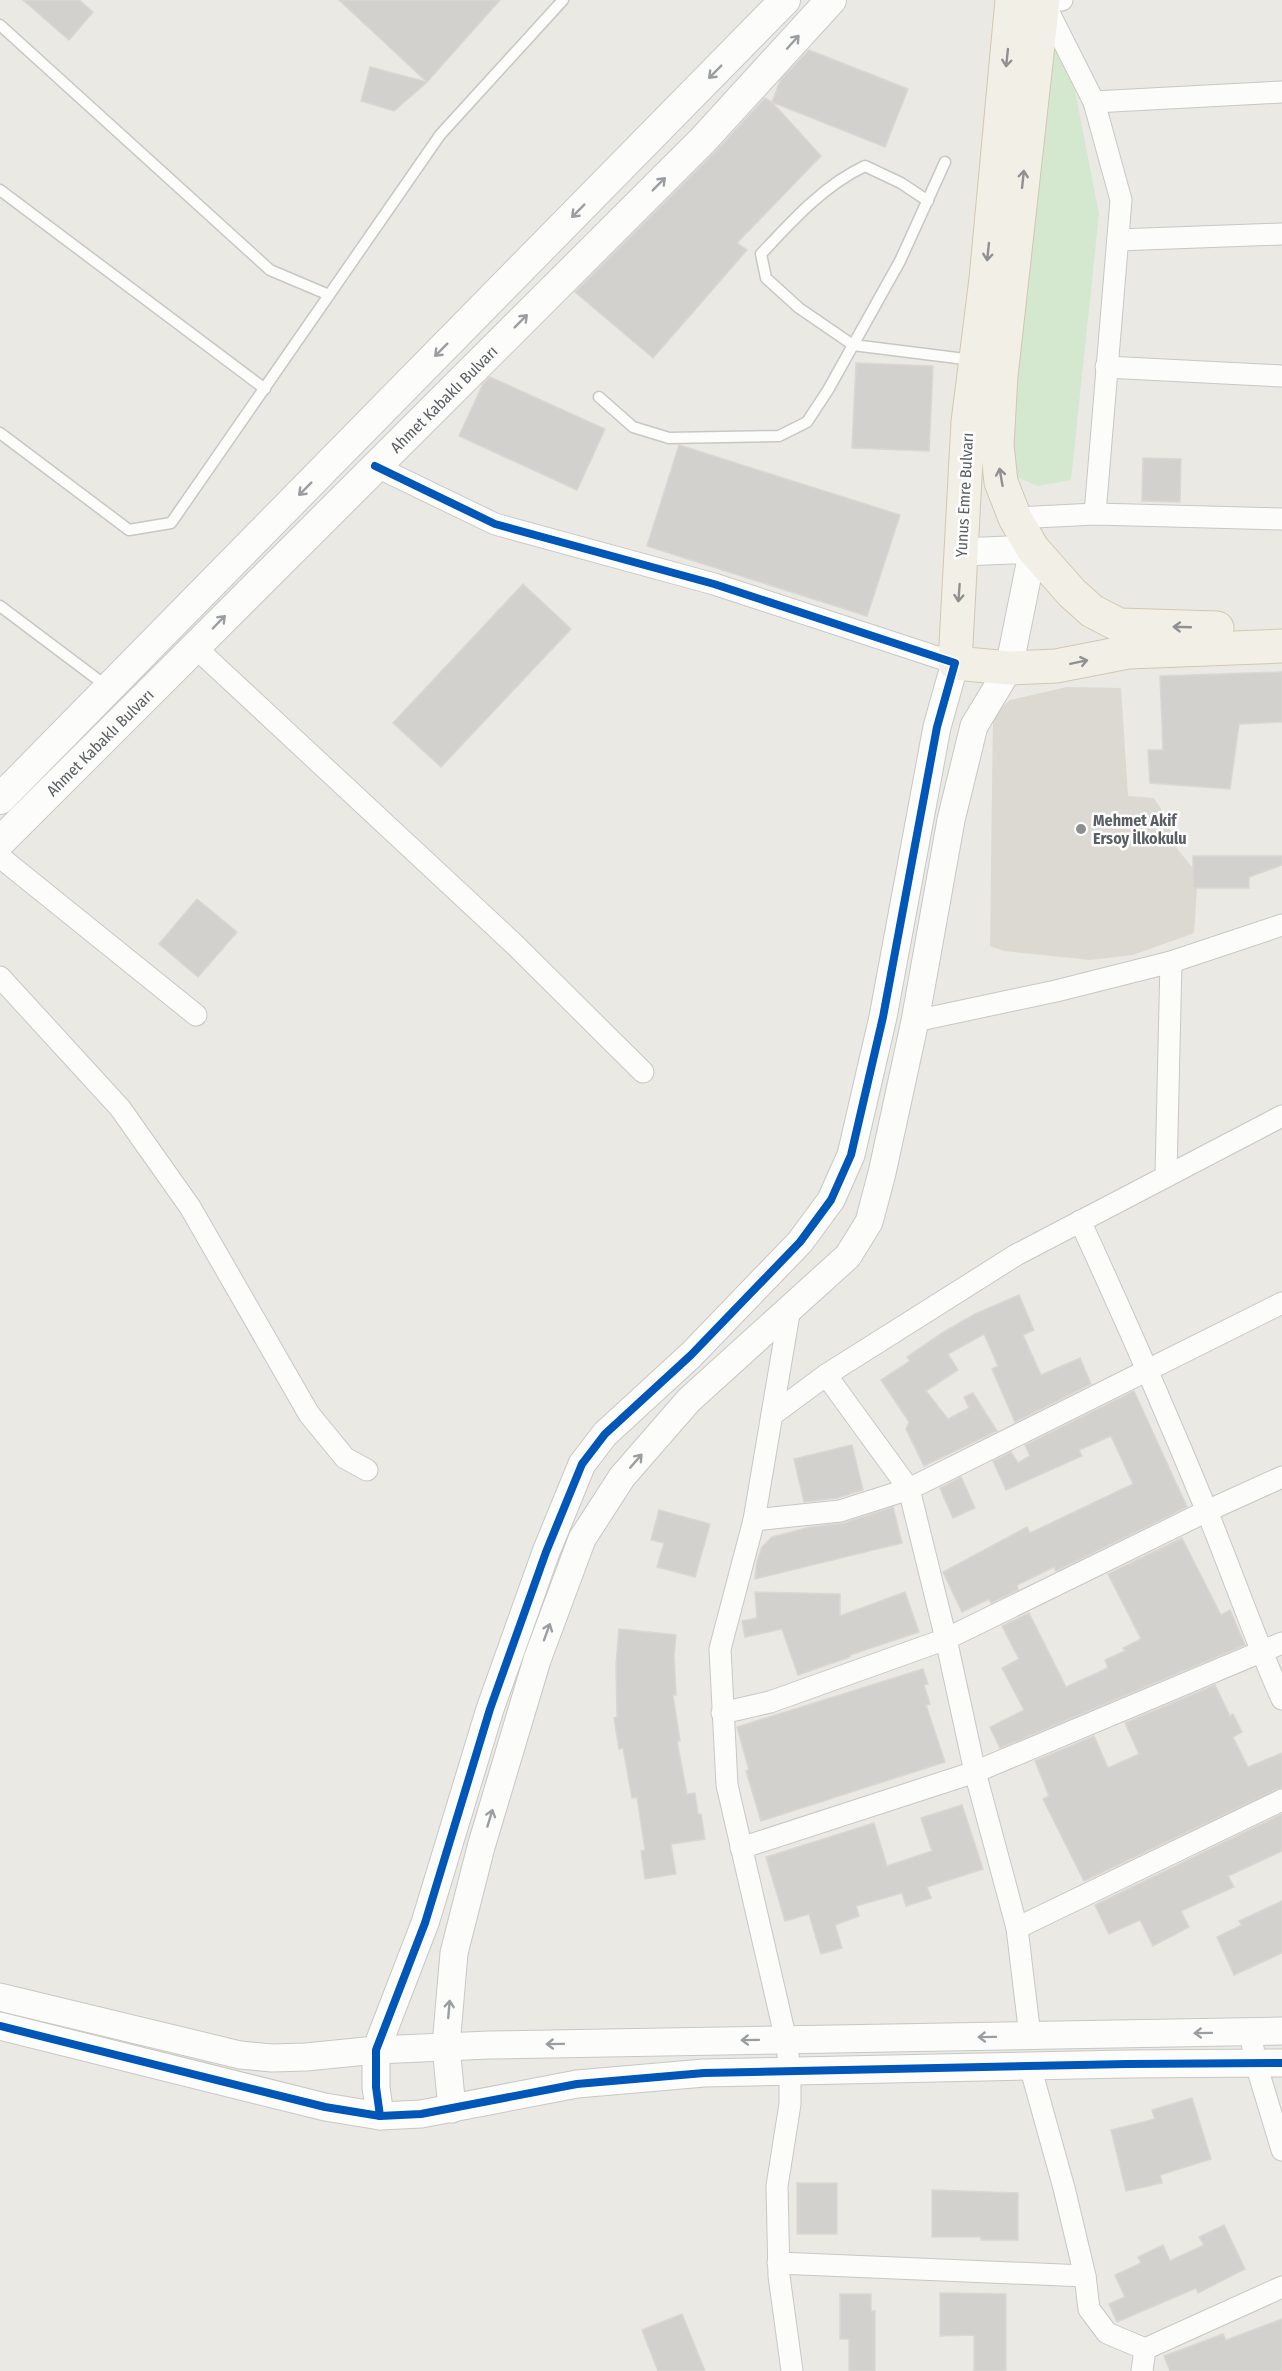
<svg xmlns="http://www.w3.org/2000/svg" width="1282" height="2371" font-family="'Fira Sans Condensed',sans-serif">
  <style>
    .education { fill: #dcd9d3 }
    .green { fill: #d3e8ce }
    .building { fill: #d2d1ce; stroke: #dad7d3; stroke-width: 1.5 }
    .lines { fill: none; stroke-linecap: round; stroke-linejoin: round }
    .service-casing { stroke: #c7c7c6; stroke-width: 13 }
    .minor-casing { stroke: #c7c7c6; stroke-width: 23 }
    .tertiary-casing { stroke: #c7c7c6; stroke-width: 29 }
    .secondary-casing { stroke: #c7c8c8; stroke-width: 32 }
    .primary-casing { stroke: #d3c7b0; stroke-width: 35 }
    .service { stroke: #fcfcfb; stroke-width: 10 }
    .minor { stroke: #fcfcfb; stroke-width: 21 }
    .tertiary { stroke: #fcfcfb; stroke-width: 27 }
    .secondary { stroke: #fcfcfb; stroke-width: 30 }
    .primary { stroke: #f2efe7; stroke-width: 33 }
    .cycleway-casing { stroke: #fff; stroke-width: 11 }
    .cycleway { stroke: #0057b8; stroke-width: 8 }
    .oneway { stroke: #9b9ea0 }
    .oneway2 { stroke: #8f9191 }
    .poi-dot { fill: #8c8f90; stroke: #fff; stroke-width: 2 }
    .labels { text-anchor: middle; stroke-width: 5; stroke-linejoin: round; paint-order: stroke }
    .street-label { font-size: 16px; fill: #5a5f63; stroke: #fff }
    .poi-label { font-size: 16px; font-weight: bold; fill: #5a5f63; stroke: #fff; text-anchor: start }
  </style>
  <rect width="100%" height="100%" fill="#eae9e4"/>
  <polygon class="education" points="1067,687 1121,688 1128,796 1154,798 1169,822 1171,837 1178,850 1198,874 1194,933 1133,955 1090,960 1004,951 990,946 993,715 1010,700"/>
  <polygon class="green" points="1049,38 1075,91 1099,214 1071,480 1038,486 1017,477 1006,446"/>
  <g class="building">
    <polygon points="23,0 79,0 93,12 69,40"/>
    <polygon points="339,0 500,0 427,82"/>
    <polygon points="809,50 908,89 885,147 772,102 780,81"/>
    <polygon points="370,67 427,82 394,111 361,101"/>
    <polygon points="765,98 772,102 821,156 737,243 747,250 653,358 575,292 715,152"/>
    <polygon points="856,363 933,366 929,451 852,448"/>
    <polygon points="490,377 605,429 577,490 459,436 483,384"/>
    <polygon points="679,445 900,515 867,616 647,546"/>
    <polygon points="1143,458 1181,459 1180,502 1142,501"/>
    <polygon points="523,584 571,629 441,767 393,723"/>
    <polygon points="1282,672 1282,722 1239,724 1230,789 1150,783 1148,750 1163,750 1160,676"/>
    <polygon points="1193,856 1282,856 1282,865 1249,877 1249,888 1193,888"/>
    <polygon points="197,899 237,932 198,977 159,944"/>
    <polygon points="1019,1295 1034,1330 1023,1335 1041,1375 1080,1358 1091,1384 1015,1422 992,1369 998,1366 984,1334 948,1354 958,1370 926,1391 948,1419 969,1408 964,1397 973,1393 997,1431 924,1466 906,1429 909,1422 881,1380 910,1361 907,1357 942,1333 975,1314"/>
    <polygon points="1134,1391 1187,1507 1056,1571 1054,1567 1017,1585 1018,1590 991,1603 989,1599 962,1612 943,1572 1027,1527 1030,1533 1133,1484 1111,1436 1079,1450 1082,1456 1006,1490 993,1461 1011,1452 1018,1463 1030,1456 1025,1445"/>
    <polygon points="852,1445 863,1490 837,1498 804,1502 794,1459"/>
    <polygon points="961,1477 975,1508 953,1518 940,1488"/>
    <polygon points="893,1507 902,1543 755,1579 757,1561 762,1547 772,1537 810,1527 844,1523"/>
    <polygon points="659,1510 710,1524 695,1577 657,1567 664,1543 651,1540"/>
    <polygon points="1182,1538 1221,1615 1230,1610 1245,1645 1000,1748 990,1727 1024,1710 1002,1668 1019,1659 1002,1626 1029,1613 1066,1687 1108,1668 1105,1660 1125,1651 1123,1648 1141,1639 1108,1574"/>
    <polygon points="755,1592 840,1594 840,1616 905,1592 919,1632 850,1655 850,1657 798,1675 782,1629 745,1637 742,1621 757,1618"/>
    <polygon points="619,1629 676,1635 674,1655 676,1695 673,1695 680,1741 677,1741 687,1794 695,1793 698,1814 701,1814 705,1839 671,1844 676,1874 645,1879 641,1851 645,1850 637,1797 632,1798 623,1748 619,1749 614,1718 617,1717 616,1664"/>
    <polygon points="923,1669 928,1684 924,1685 930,1704 926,1705 945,1762 761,1821 746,1771 749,1770 737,1727"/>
    <polygon points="1215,1685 1230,1716 1233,1714 1242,1732 1233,1737 1248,1767 1282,1753 1282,1787 1084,1881 1043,1799 1049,1796 1035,1761 1094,1736 1108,1768 1139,1754 1125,1723"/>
    <polygon points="962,1805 983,1869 927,1887 931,1898 906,1906 902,1893 856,1906 859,1916 835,1925 842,1948 821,1954 809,1914 785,1921 766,1857 874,1823 887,1866 932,1851 921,1818"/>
    <polygon points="1282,1814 1282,1851 1228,1876 1234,1887 1181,1911 1189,1927 1153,1946 1140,1920 1109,1934 1095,1905"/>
    <polygon points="1282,1901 1282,1953 1234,1975 1217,1937 1242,1925 1239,1921"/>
    <polygon points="1192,2098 1211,2159 1160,2175 1162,2183 1126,2191 1111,2130 1155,2119 1152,2110"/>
    <rect x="797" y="2183" width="40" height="51"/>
    <polygon points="932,2190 1018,2193 1018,2240 981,2240 981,2237 932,2237"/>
    <polygon points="1224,2225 1245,2269 1198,2293 1196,2288 1117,2322 1109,2304 1125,2297 1115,2275 1141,2263 1138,2257 1163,2245 1170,2261 1204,2245 1199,2237"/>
    <polygon points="940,2293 1006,2294 1006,2371 974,2371 974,2335 940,2336"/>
    <polygon points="840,2294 871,2294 871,2311 875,2311 875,2371 849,2371 849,2339 840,2339"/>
    <polygon points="682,2314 705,2371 658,2371 642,2330"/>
    <polygon points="1282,2319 1282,2371 1170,2371 1164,2356 1223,2334 1226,2340"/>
  </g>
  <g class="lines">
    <g class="service-casing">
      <g id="service">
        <polyline points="0,25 270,270 329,295"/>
        <polyline points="0,190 265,389"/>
        <path d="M928,201L901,183L865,166C824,185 792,221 761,254L766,278L799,308L853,345L973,360"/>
        <polyline points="599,397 633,427 669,438 779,436 807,422 828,390 900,261 945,162"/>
        <polyline points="0,433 129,530 171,523 440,135 563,0"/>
        <polyline points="0,606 109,688"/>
      </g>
    </g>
    <g class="minor-casing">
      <g id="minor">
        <polyline points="1062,0 1043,1 1094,102 1121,200 1095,514"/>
        <polyline points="1094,102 1282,92"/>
        <polyline points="1118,240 1282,234"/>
        <polyline points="1106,367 1282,376"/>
        <polyline points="375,466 495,524 714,584 955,663"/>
        <polyline points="1015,518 1095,514 1282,519"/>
        <polyline points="195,647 513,943 643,1072"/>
        <polyline points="0,857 196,1015"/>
        <polyline points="0,977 120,1108 190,1207 309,1414 345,1458 367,1470"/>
        <polyline points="915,1021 1056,991 1171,962 1282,925"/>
        <polyline points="1166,1175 1171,962"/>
        <path d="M1080,1221C1124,1316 1166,1412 1206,1509C1232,1572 1254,1637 1282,1699"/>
        <polyline points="790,1308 754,1520 720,1649 727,1785 786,2040 790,2071 790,2104 777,2186 779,2276 792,2371"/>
        <polyline points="826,1375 909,1489 946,1639 975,1772 1017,1928 1030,2036"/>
        <polyline points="772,1415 826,1375 1016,1255 1282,1116"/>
        <polyline points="754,1520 840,1511 909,1489 1282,1303"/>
        <polyline points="722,1713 770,1702 946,1639 1207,1511 1282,1477"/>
        <polyline points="741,1848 975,1772 1282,1643"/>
        <polyline points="1017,1928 1282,1800"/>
        <polyline points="1250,2032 1256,2064 1282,2150"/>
        <polyline points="1030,2066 1064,2188 1085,2276 1089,2309 1107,2333 1145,2349"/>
        <polyline points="778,2263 1085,2276"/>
        <polyline points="1142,2371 1145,2349 1282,2287"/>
      </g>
    </g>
    <g class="tertiary-casing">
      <g id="tertiary">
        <polyline points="0,1997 240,2055 272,2058 306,2057 376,2050 489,2045 1282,2031"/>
        <polyline points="0,2026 325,2107 380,2116 421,2114 577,2084 704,2073 1127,2064 1282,2063"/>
        <polyline points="452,2109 446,2046 454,1953 481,1847 537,1660 582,1539 622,1477 689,1400 848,1256 869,1222 882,1173 915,1021 951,820 974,726 1009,668 1033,549 961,552"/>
        <polyline points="380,2116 376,2087 376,2050 425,1923 490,1709 546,1552 582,1464 605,1434 691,1355 800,1242 831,1200 851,1155 883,1017 937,727 955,663"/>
      </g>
    </g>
    <g class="secondary-casing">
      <g id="secondary">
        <polyline points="0,799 785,0"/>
        <path id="s1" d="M0,842L703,140L831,0"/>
      </g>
    </g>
    <g class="primary-casing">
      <g id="primary">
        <polyline points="1012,0 986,279 968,422 955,663 1009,668 1056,666 1128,652 1282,646"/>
        <polyline points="1043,0 1001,376 997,445 1001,482 1015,518 1033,549 1072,593 1092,611 1119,625 1217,628"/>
      </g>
    </g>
    <use href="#service" class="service"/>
    <use href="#minor" class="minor"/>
    <use href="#tertiary" class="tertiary"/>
    <use href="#secondary" class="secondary"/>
    <use href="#primary" class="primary"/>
    <g class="cycleway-casing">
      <g id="cycleway">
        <polyline points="375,466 495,524 714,584 955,663 937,727 883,1017 851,1155 831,1200 800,1242 691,1355 605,1434 582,1464 546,1552 490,1709 425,1923 376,2050 376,2087 380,2116"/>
        <polyline points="0,2026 325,2107 380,2116 421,2114 577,2084 704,2073 1127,2064 1282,2063"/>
      </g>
    </g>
    <use href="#cycleway" class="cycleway"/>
  </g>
  <defs><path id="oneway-shaft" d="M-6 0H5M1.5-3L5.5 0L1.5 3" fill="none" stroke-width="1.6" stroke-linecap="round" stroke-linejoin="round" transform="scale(1.5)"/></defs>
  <g class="oneway">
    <use href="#oneway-shaft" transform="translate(793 42) rotate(-48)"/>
    <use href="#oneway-shaft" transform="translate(715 72) rotate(135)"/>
    <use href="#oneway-shaft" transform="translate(659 184) rotate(-45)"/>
    <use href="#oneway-shaft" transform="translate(578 211) rotate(135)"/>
    <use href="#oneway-shaft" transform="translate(521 321) rotate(-45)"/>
    <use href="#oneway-shaft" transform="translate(441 350) rotate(135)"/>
    <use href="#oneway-shaft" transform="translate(305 489) rotate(135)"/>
    <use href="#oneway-shaft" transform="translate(219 622) rotate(-46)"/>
    <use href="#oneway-shaft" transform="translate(636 1461) rotate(-49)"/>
    <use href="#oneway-shaft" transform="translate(547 1632) rotate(-70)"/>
    <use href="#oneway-shaft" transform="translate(490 1818) rotate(-73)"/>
    <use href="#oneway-shaft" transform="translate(449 2009) rotate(-85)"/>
    <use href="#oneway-shaft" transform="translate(1203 2033) rotate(179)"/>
    <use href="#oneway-shaft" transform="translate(987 2037) rotate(179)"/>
    <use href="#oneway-shaft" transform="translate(750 2040) rotate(179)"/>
    <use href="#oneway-shaft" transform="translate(555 2044) rotate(179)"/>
  </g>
  <g class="oneway2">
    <use href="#oneway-shaft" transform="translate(1007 58) rotate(96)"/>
    <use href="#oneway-shaft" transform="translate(1023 179) rotate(-84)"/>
    <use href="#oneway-shaft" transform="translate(988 252) rotate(96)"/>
    <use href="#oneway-shaft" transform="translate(1001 477) rotate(-100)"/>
    <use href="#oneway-shaft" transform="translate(959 593) rotate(94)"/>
    <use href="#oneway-shaft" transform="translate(1182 627) rotate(-178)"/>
    <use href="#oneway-shaft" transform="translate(1079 662) rotate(-12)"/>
  </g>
  <circle class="poi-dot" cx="1081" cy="829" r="6"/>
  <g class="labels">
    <g class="street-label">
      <text dy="6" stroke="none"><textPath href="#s1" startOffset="627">Ahmet Kabaklı Bulvarı</textPath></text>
      <text transform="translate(964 495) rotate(-87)" y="6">Yunus Emre Bulvarı</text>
      <text dy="6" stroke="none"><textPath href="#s1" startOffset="141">Ahmet Kabaklı Bulvarı</textPath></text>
    </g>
    <g class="poi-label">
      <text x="1093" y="826">Mehmet Akif<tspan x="1093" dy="18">Ersoy İlkokulu</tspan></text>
    </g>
  </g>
</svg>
